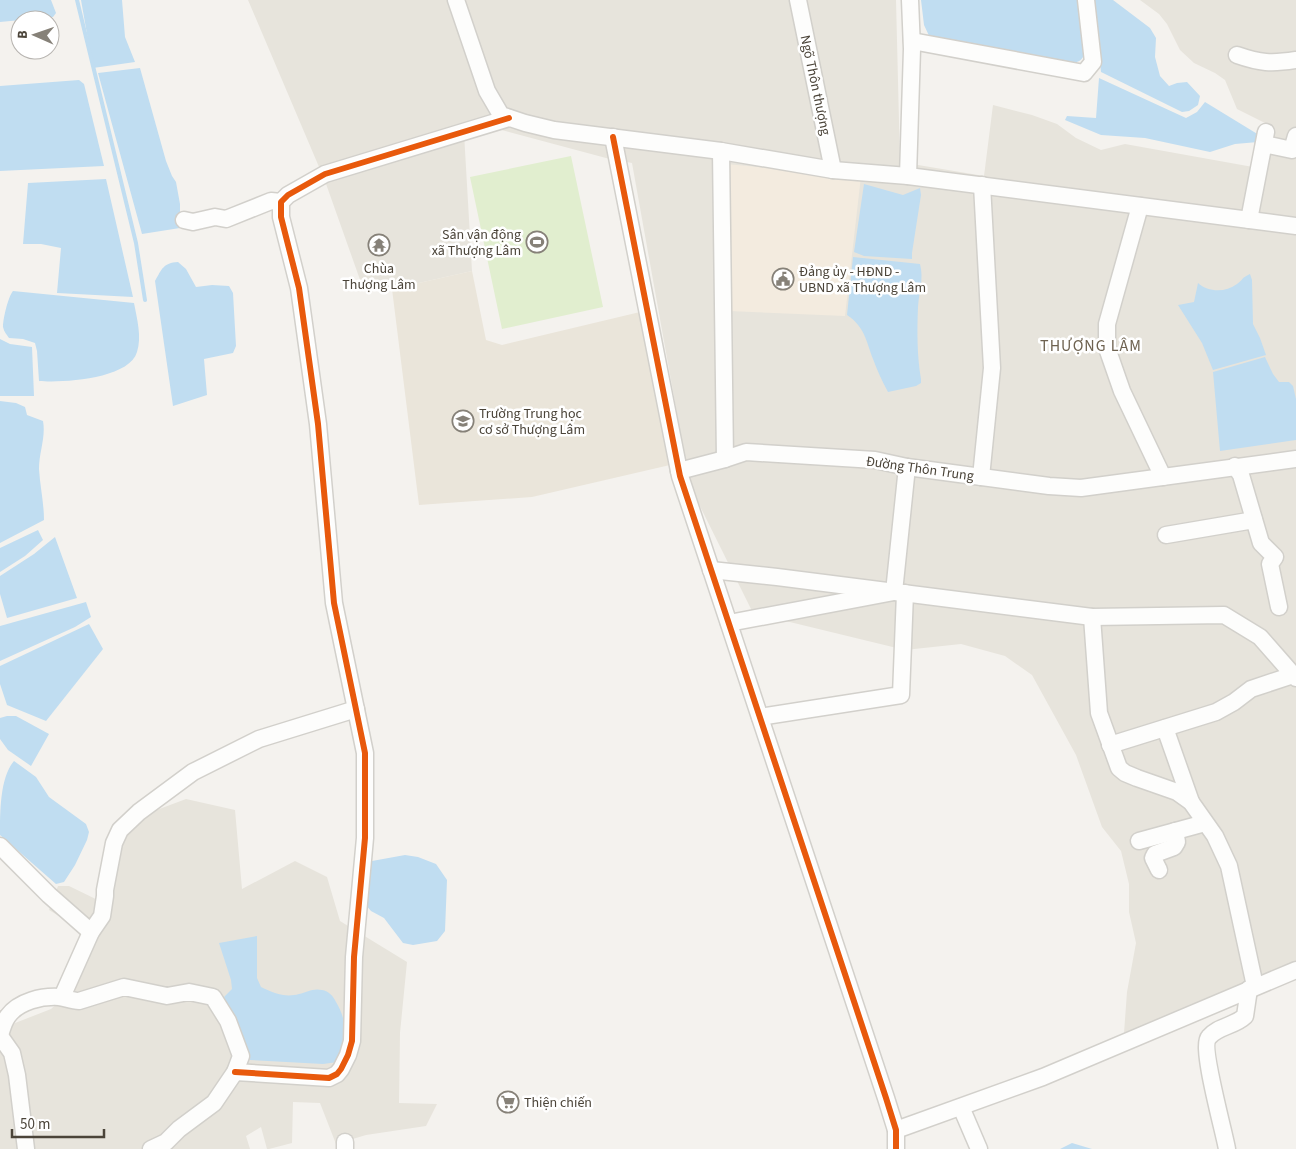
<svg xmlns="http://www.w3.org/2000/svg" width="1296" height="1149" font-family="'Source Sans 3',sans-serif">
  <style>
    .residential { fill: #e7e4dc }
    .commercial { fill: #f3ebdf }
    .education { fill: #eae5da }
    .green { fill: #e1eecf }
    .water { fill: #c0ddf1 }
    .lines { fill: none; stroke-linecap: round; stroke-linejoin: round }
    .stream { stroke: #c0ddf1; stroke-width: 4 }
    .minor-casing { stroke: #d2d0cb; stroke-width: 19 }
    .minor { stroke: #fdfdfc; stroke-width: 16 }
    .cycleway-casing { stroke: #fff; stroke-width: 9 }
    .cycleway { stroke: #e8590c; stroke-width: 6 }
    .labels { text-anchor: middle; stroke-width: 5; stroke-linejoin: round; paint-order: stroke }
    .street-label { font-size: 14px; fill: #4b4439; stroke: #fff }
    .poi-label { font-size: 14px; fill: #4b4439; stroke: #fff; text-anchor: start }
    .quarter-label { font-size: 16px; letter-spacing: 1px; fill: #6e6250; stroke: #fff }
  </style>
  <rect width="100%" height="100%" fill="#f4f2ee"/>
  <g class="residential">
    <polygon points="248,0 896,0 900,162 984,176 993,105 1032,115 1057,124 1076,138 1101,150 1125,144 1253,167 1267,124 1237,109 1225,80 1215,73 1194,63 1180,50 1167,24 1159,14 1140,0 1296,0 1296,963 1124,1033 1127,992 1136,943 1129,912 1129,884 1121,851 1102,827 1076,755 1032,675 1005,656 961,644 905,650 753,613 690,486 632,163 606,158 487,126 464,133 472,271 392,289 364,291 325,181"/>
    <polygon points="186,799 235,810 242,889 295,861 327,877 340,921 407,962 400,1033 399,1103 437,1104 426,1126 366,1135 336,1144 320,1103 293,1102 292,1143 269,1149 267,1149 261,1127 246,1136 250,1149 0,1149 0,1044 10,1025 51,1009 72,990 93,937 49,910 58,886 69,886 110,906 124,837 154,811"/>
  </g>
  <polygon class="commercial" points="726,164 861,176 845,316 729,311"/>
  <polygon class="education" points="472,271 486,340 502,345 640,312 670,465 532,497 419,505 392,289"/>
  <polygon class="green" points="571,156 603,307 502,329 470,177"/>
  <g class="water">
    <polygon points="0,0 51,0 56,13 53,17 0,22"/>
    <polygon points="81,0 122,0 125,37 135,62 93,68"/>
    <path d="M921,0H1081C1082,14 1089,45 1083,57C1081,61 1077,62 1073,63L931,40L924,25Z"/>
    <polygon points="1093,0 1113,0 1150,28 1156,38 1155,57 1160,76 1169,86 1177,83 1187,82 1200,96 1198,105 1189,111 1182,112 1101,72"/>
    <polygon points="140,68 166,161 172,176 176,182 180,204 180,228 142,234 98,73"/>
    <polygon points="1099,78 1186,118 1197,112 1205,102 1259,135 1258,142 1235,144 1210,152 1145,138 1101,135 1065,120 1067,116 1096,118"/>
    <polygon points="79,80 84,84 104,166 0,171 0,86"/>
    <polygon points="106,179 133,297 57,293 61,248 41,244 23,244 28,183"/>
    <polygon points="864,184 903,195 920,188 921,195 912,253 912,259 864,256 854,252"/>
    <path d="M853,257L920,264C924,279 919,292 918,307C917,330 917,356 921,379V383L916,386L888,392C882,381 877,370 873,359C866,341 865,327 847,315Z"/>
    <path d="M178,262L186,269L196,287L212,285L229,286L233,293L236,346L233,353L204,359L207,395L173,406L155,281C162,269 163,263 178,262Z"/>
    <path d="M1250,274L1252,280L1253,324L1260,338L1266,355L1213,370L1202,343L1178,305L1194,302L1198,283C1208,292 1225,293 1237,284C1243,280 1241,278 1250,274Z"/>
    <path d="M13,291L134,303C137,319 142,337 137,352C129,379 63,383 39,381L37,351L35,343L23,339L9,338C7,335 4,332 3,327C3,319 8,297 13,291Z"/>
    <polygon points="0,339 10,344 32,347 34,396 0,396"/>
    <polygon points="1265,357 1273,374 1279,382 1289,382 1293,386 1296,399 1296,440 1220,451 1213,372"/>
    <path d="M0,401L16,403L25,407L27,415L43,421C46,437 39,452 39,469C40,486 44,503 44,520L0,543Z"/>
    <polygon points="38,530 43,540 25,556 0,572 0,548"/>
    <polygon points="55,537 77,598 7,618 0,594 0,576 34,554"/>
    <polygon points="86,602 91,617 75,627 0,661 0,626"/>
    <polygon points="89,624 103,649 46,721 7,705 0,684 0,666"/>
    <polygon points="7,716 16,716 49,734 31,766 8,750 0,739 0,718"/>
    <path d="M14,761L36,777L49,797L86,824L89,832L87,840L75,865L64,882L56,884L0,835C0,812 0,777 14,761Z"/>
    <polygon points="405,855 418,857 436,864 447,880 445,931 437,941 413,945 403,943 384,918 371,911 365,904 368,867 372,861"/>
    <path d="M257,936V978L261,987C274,993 285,998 299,994C307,992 313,988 322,990C329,991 333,996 336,1002C348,1022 347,1040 338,1062L323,1064L250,1060L224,997L232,989L231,980L219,943Z"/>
    <polygon points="1072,1143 1092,1149 1060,1149"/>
  </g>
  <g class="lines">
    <polyline class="stream" points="77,0 136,243 145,300"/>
    <g class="minor-casing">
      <g id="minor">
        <polyline points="456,0 487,91 501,115 525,123 554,130 721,151 833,170 908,176 1296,226"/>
        <polyline points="798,0 833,170"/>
        <polyline points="912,41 1084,73 1093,62 1086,0"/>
        <path d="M1237,55C1260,63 1271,64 1296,60"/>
        <polyline points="613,137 680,476 886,1098 896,1130 896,1149"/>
        <polyline points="1264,144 1292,150 1296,136"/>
        <polyline points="721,151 725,459"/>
        <polyline points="908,176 912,49 910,0"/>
        <polyline points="1140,206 1107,324 1107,348 1122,391 1163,477"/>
        <polyline points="184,220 193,222 215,217 226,219 271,201 281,202"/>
        <polyline points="1249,220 1266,132"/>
        <polyline points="1235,466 1241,475 1261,543 1275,557 1270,564 1279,607"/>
        <polyline points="679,471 725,459 746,452 875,460 907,467 1049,486 1081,488 1296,459"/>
        <polyline points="981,477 992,368 982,185"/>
        <polyline points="1166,535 1254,520"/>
        <polyline points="711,570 777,577 1092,617 1224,615 1260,637 1296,678"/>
        <polyline points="1092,617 1099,713 1119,768 1125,773 1137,778 1177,792 1191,802 1215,836 1229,866 1255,986"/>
        <polyline points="729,623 894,592 907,467"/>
        <polyline points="760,717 901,695 905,593"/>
        <polyline points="1165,728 1191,802"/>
        <polyline points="1110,745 1216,712 1234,702 1251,689 1296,674"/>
        <polyline points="1139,841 1205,823"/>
        <polyline points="0,846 49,895 91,932"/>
        <polyline points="1159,870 1153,858 1155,854 1174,847 1177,842 1175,831"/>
        <polyline points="62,997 91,932 102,916 105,896 105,890 114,843 120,830 139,812 193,772 259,739 356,709"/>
        <path d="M0,1035C2,1029 4,1021 8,1016C19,1001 42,996 59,997C66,998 72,1001 79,1001L124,987L167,996L189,992L213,997L228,1021L241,1056L235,1072L214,1103L179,1129L166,1142L151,1149"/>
        <polyline points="0,1036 12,1053 17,1075 26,1149"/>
        <polyline points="235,1072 329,1078 337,1074 341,1069 348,1055 352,1041 354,957 365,838 365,753 334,603 318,424 299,288 281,217 281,202 288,195 325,174 509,118"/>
        <polyline points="961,1107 979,1149"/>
        <polyline points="896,1130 1043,1077 1296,970"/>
        <polyline points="345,1142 345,1149"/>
        <path d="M1227,1149C1224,1131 1200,1047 1209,1037C1218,1026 1235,1026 1245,1016L1249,989"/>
      </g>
    </g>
    <use href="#minor" class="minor"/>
    <g class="cycleway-casing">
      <g id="cycleway">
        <polyline points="613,137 680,476 886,1098 896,1130 896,1149"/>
        <polyline points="235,1072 329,1078 337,1074 341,1069 348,1055 352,1041 354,957 365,838 365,753 334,603 318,424 299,288 281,217 281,202 288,195 325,174 509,118"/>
      </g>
    </g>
    <use href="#cycleway" class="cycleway"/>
  </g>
  <defs>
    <g id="stadium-ring" transform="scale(1.125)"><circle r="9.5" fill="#fff" stroke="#868178" stroke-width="1.5"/><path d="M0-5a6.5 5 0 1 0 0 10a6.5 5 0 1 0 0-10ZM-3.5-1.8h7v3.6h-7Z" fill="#868178"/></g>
    <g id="temple-ring" transform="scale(1.125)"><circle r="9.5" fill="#fff" stroke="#868178" stroke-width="1.5"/><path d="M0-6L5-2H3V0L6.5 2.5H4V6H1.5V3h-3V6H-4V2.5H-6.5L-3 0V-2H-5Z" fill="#868178"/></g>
    <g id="civic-ring" transform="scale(1.125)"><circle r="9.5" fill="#fff" stroke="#868178" stroke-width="1.5"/><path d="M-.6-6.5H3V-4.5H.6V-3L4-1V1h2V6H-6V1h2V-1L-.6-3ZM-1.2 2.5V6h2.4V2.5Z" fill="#868178"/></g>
    <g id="school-ring" transform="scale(1.125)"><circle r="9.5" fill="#fff" stroke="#868178" stroke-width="1.5"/><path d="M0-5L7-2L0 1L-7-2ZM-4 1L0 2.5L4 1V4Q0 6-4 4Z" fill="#868178"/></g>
    <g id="supermarket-ring" transform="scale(1.125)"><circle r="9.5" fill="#fff" stroke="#868178" stroke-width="1.5"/><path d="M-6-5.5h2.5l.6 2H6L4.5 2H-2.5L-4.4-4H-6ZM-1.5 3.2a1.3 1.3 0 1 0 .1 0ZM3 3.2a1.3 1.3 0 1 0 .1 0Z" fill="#868178"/></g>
  </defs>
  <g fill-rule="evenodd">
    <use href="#stadium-ring" x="537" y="242"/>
    <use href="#temple-ring" x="379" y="245"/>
    <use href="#civic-ring" x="783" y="279"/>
    <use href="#school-ring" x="463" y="421"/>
    <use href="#supermarket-ring" x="508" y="1102"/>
  </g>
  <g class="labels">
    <g class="street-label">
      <text transform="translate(816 85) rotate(78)" y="5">Ngõ Thôn thượng</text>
      <text transform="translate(920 468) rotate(8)" y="5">Đường Thôn Trung</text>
    </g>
    <g class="poi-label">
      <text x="521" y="239" text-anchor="end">Sân vận động<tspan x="521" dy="16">xã Thượng Lâm</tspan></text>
      <text x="379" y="273" text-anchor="middle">Chùa<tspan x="379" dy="16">Thượng Lâm</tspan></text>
      <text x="799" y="276">Đảng ủy - HĐND -<tspan x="799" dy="16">UBND xã Thượng Lâm</tspan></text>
      <text x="479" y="418">Trường Trung học<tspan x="479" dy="16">cơ sở Thượng Lâm</tspan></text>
      <text x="524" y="1107">Thiện chiến</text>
    </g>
    <g class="quarter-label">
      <text x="1091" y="351">THƯỢNG LÂM</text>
    </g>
  </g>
  <g transform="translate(35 35) rotate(272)"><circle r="24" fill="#ffffff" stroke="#b7b4b0"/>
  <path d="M0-4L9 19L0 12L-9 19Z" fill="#868178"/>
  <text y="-8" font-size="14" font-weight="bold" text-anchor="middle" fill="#4b4439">B</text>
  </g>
  <path d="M12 1129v8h92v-8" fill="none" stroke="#4b4439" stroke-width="2.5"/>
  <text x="20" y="1129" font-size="15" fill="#4b4439" stroke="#ffffff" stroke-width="4" paint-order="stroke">50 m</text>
</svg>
